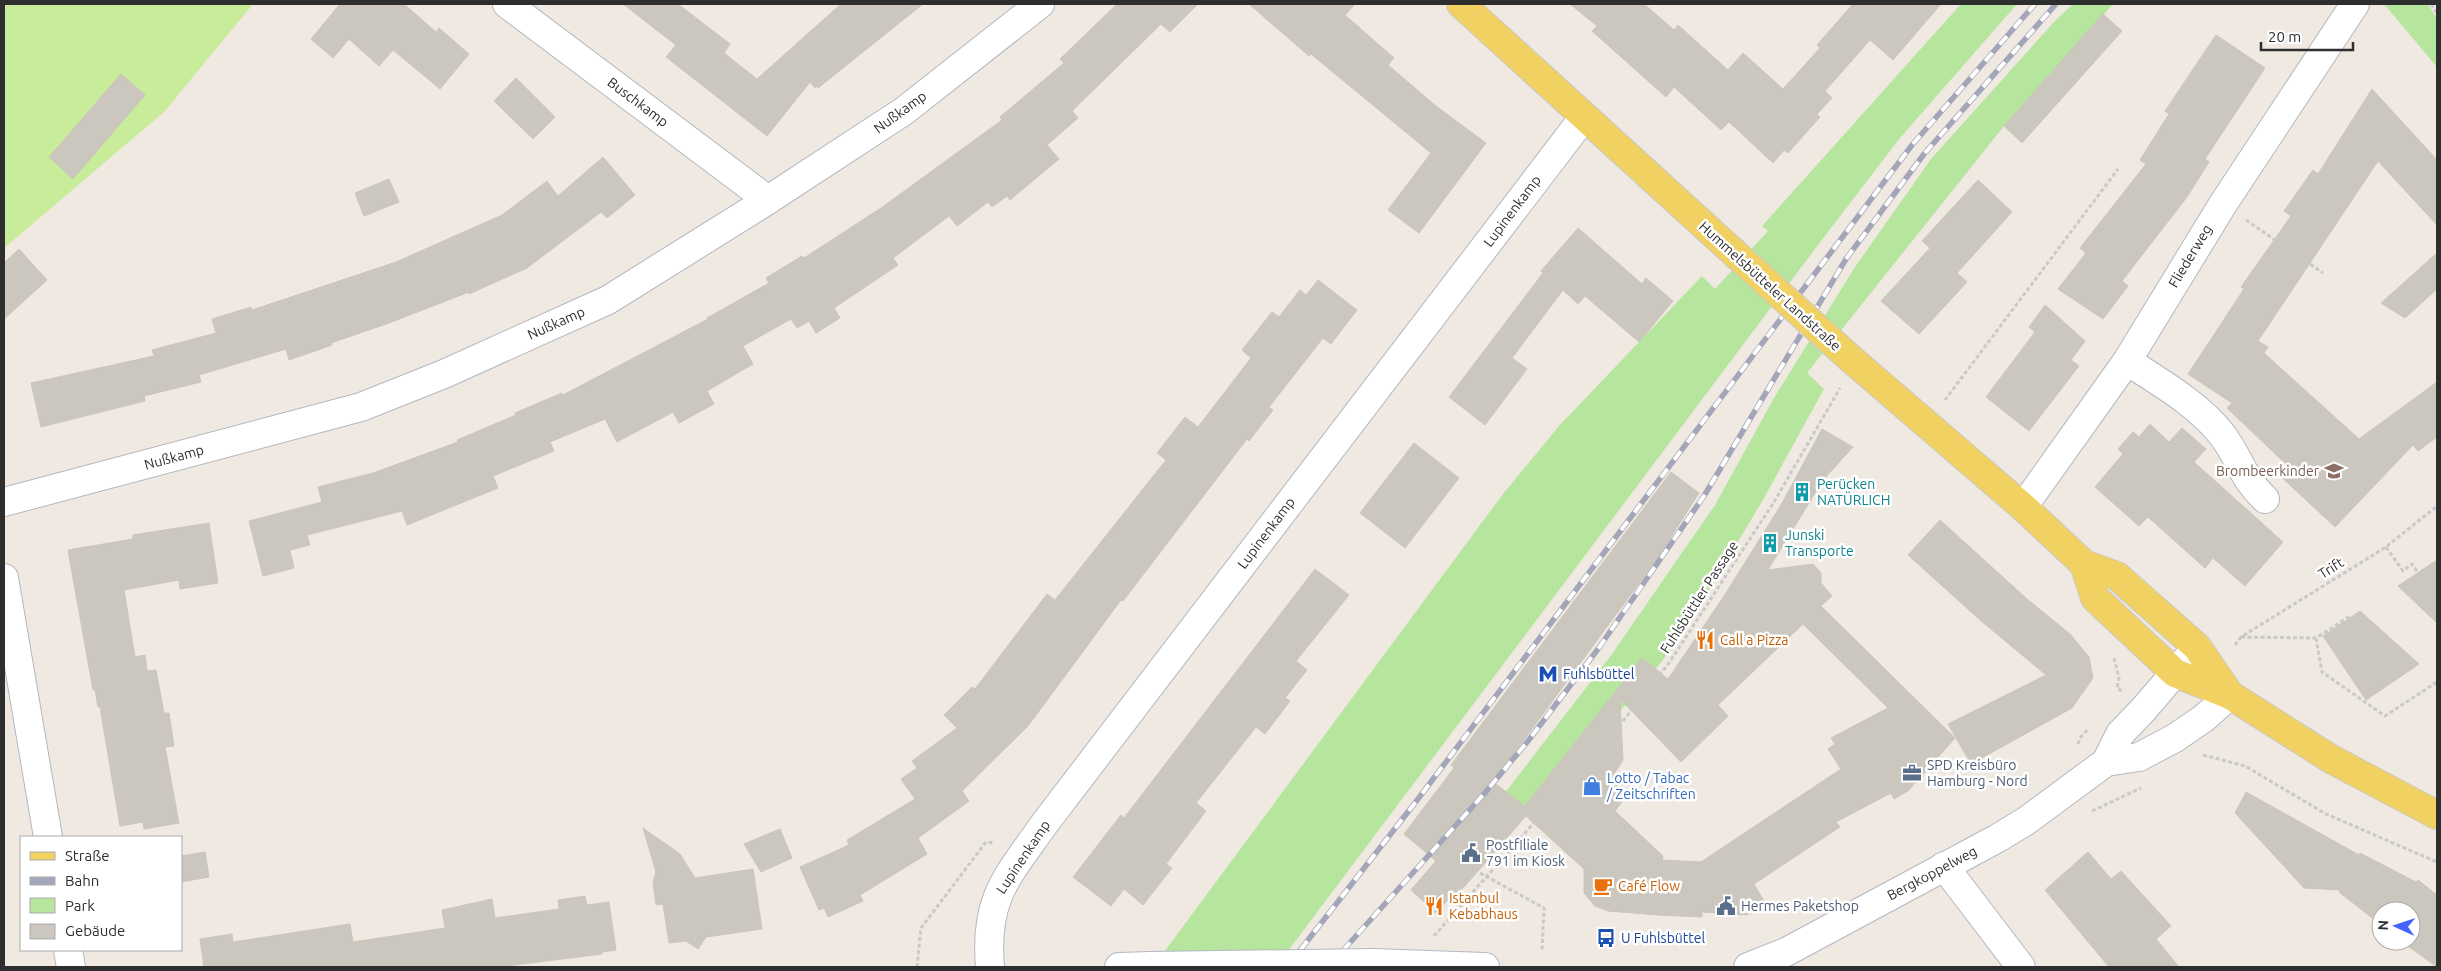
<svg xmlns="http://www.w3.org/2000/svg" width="2441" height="971" font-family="Ubuntu,sans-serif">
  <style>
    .green { fill: #b6e59e }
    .pitch { fill: #c9ec9a }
    .building { fill: #cbc7bf; stroke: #cbc5ba; fill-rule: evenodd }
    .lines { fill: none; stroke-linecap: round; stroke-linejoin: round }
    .minor-casing { stroke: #b4b7c1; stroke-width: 30 }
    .major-casing { stroke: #c9c9c9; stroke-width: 30 }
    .path { stroke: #c9c9c9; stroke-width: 3; stroke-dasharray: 4 2.5; stroke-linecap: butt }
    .minor { stroke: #fff; stroke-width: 28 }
    .major { stroke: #f2d163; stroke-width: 28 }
    .rail-casing { stroke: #a3a6b8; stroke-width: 5.5 }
    .rail { stroke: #fff; stroke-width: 4; stroke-dasharray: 11; stroke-linecap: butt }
    .minor-bridge-casing { stroke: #b4b7c1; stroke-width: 30; stroke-linecap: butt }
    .major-bridge-casing { stroke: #c9c9c9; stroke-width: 30; stroke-linecap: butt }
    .minor-bridge { stroke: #fff; stroke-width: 28 }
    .major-bridge { stroke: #f2d163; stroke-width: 28 }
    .labels { text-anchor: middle; stroke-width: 5; stroke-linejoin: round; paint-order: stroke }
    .street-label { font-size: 14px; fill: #2e2e2e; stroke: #fff }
    .education-label { font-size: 14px; fill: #785e54; stroke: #fff; text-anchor: end }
    .culture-label { font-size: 14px; fill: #0d838f; stroke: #fff; text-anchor: start }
    .food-label { font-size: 14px; fill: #c56008; stroke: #fff; text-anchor: start }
    .transit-label { font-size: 14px; fill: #164399; stroke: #fff; text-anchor: start }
    .service-label { font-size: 14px; fill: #4e5e75; stroke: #fff; text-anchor: start }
    .shop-label { font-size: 14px; fill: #366cbe; stroke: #fff; text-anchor: start }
  </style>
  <rect width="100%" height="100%" fill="#efe9e1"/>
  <g class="green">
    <polygon points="1961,4 2017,4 1900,138 1821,241 1276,967 1153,967 1503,494 1559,426 1702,276 1715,289 1768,231 1762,226"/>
    <polygon points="2073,4 2113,4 2004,126 1807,373 1824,389 1764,498 1711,587 1663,660 1609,724 1514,827 1491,811 1612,654 1715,505 1774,398 1855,267 1931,159 2054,22"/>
    <polygon points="2384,4 2428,4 2437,19 2437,67"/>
  </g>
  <polygon class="pitch" points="4,4 253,4 164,112 4,248"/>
  <g class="building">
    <polygon points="340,4 404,4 436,32 439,28 469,54 440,89 393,50 379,66 349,39 333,58 311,39"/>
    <polygon points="623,4 678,4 730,44 724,53 757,79 841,4 923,4 818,88 816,86 815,88 810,82 767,136 666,57 676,45"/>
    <polygon points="1117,4 1198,4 1170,32 1161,24 1072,111 1078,118 1047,145 1059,159 1010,200 1007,196 992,207 988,202 957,226 949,216 893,258 898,265 834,308 840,318 816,333 809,321 797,328 791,319 743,346 753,364 707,391 714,404 679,423 673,412 617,442 605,419 550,442 554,451 493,476 498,488 407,525 402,511 307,535 310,545 290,550 294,568 263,576 249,521 322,502 318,487 373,473 458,442 457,440 516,415 515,413 562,393 563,395 708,319 707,318 769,283 766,278 802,256 804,258 881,208 1002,120 1000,117 1064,63 1060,59"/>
    <polygon points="1249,4 1355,4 1345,15 1394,58 1388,65 1436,106 1486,143 1419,233 1388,210 1431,153 1311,54 1309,56"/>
    <polygon points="1570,4 1644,4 1674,30 1678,25 1728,70 1743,53 1783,89 1820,48 1817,45 1853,4 1941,4 1893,60 1870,40 1825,91 1832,98 1817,114 1820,117 1788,153 1784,150 1773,163 1729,122 1721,130 1674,87 1666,97 1592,31 1597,26"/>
    <polygon points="2103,14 2122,31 2022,143 2004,126"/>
    <polygon points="2216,35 2265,68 2205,159 2209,162 2187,197 2122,281 2128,286 2103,319 2058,289 2086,253 2080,248 2146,164 2140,160 2169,114 2165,111"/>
    <polygon points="121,74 145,95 73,179 49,157"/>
    <polygon points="516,78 555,117 533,139 494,101"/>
    <polygon points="2372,89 2437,160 2437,225 2378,161 2258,341 2268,347 2264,353 2359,439 2437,382 2437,437 2418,451 2413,445 2335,527 2278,474 2287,465 2227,408 2232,403 2188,374 2244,289 2241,287 2291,216 2284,211 2313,170 2318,174"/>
    <polygon points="603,157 635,195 607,218 601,212 527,268 469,294 469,292 389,323 331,343 332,345 289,360 286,349 199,375 201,382 144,396 145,401 41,427 31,383 154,356 152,350 216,333 212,319 251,307 252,310 396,262 502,215 547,181 558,196"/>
    <polygon points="389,179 399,202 364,216 355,193"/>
    <polygon points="1978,180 2012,212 1957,273 1967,282 1919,334 1881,301 1930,248 1922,241"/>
    <polygon points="1578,228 1642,284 1646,278 1673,301 1639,342 1585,296 1578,304 1563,290 1512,358 1527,369 1485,425 1449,397 1543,273 1541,271"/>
    <polygon points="19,249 47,280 4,319 4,263"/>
    <polygon points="2437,253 2437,289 2405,318 2381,303"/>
    <polygon points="1318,280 1357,310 1331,344 1323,338 1269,407 1273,410 1249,441 1247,439 1123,601 1121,600 1028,726 962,791 969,801 918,838 927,854 860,895 863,901 828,917 824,908 819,910 800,867 849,845 847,840 915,799 901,779 917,768 912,761 957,728 944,715 972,687 975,689 1047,594 1055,600 1166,460 1157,453 1185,417 1198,427 1251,358 1242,350 1272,312 1279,317 1300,290 1306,295"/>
    <polygon points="2045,305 2085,341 2071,360 2079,366 2029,431 1986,397 2035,332 2029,327"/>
    <polygon points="2150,424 2169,442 2182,428 2206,449 2194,462 2283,542 2245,586 2213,558 2205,568 2148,517 2139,526 2095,487 2123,454 2118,449 2133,432 2139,437"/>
    <path d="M1822,429L1853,447L1823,480L1768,570L1813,564L1821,573V583L1832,596L1821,606L1955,738L1908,791L1894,799L1891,793L1836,822L1840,827L1754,884L1766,905L1747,915L1702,912V917L1658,915L1608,911L1595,906L1584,893V869L1526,816L1464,887L1456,893L1455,892L1436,913L1411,890L1436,861L1404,834L1454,768L1451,765L1671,472L1699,493L1659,556L1493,782L1525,806L1642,658L1668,679L1724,596L1781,505ZM1803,624L1888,708L1831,738L1835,744L1828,749L1841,769L1701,862L1662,860L1663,856L1615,811L1627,795L1613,782L1617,777L1614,774L1623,760L1620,699L1681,762L1728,716L1718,705Z"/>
    <polygon points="1414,443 1459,478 1405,548 1360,513"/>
    <polygon points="1940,520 2027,599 2070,634 2089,657 2093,678 2072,708 1971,764 1948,724 2046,675 1980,620 1908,555"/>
    <polygon points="209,523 218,583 180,589 179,580 124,590 135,657 145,655 147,671 156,670 164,713 169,713 174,746 165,747 179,823 144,829 143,822 120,826 100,707 98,707 95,690 93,690 68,550 133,539 133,535"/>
    <polygon points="2437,560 2437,623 2398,586"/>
    <polygon points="1315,569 1349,595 1296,661 1307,670 1285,698 1290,701 1265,734 1256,727 1196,803 1206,811 1166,864 1172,868 1143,905 1124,889 1111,906 1073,877 1121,815 1124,818"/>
    <polygon points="2360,611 2419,664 2366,700 2323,636"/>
    <polygon points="2246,792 2359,855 2360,853 2416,882 2418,880 2437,895 2437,967 2401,941 2411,941 2411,911 2381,911 2381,925 2339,892 2340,890 2304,888 2235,813"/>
    <polygon points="643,828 680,854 695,878 753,869 762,929 706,937 698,949 686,941 669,943 663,904 656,905 653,882 656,872"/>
    <polygon points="780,829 792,858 761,872 744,844"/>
    <polygon points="205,852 209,877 181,882 181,856"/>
    <polygon points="2088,852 2111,879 2121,871 2171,926 2156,939 2179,967 2109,967 2045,890"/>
    <polygon points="585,896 587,905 609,902 616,950 602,952 602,954 498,967 204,967 200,939 232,934 233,942 350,924 353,942 445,928 442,910 492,899 495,918 559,909 558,900"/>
  </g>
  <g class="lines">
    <g class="minor-casing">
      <g id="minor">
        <polyline points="507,4 768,200"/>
        <path d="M2127,361C2158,381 2201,406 2223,436C2240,459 2242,477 2265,499"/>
        <polyline points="4,502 361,407 444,374 608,300 768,200 904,111 1040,4"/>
        <polyline points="2023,507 2127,361 2223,204 2355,4"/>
        <polyline points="4,578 48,837"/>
        <polyline points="2106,762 2120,734 2143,710 2197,647"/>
        <polyline points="1944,866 2021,967"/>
        <polyline points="68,950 71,967"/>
        <polyline points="1373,963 1485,967"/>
        <path d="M990,967C984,897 1008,876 1045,823L1584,117"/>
        <polyline points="1119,967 1151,966"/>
        <polyline points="1748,967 1786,952 1998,838 2026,821 2106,762 2139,757 2175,738 2204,718 2230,695"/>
      </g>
    </g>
    <g class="major-casing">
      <g id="major">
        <polyline points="1461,4 1742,260"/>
        <polyline points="1851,359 2023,507 2084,564 2117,576 2197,647 2230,695"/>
        <polyline points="2084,564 2095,598 2175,673 2230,695 2331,759 2437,815"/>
      </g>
    </g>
    <g class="path">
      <polyline points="2431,4 2437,13"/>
      <polyline points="2246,220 2323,273"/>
      <polyline points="1945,400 2118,169"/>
      <polyline points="2386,547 2403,571 2412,564 2418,573"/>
      <polyline points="2241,637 2316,638 2350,616 2350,618"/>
      <polyline points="2316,638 2322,672 2385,716 2437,682"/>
      <polyline points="2235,645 2241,637 2386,547 2437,506"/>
      <polyline points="2114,658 2119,678 2117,688 2122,691"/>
      <polyline points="2078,744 2080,738 2088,729"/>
      <polyline points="1464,750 1496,774"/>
      <polyline points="2203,755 2245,766 2326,814 2437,862"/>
      <polyline points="2092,811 2141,788"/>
      <polyline points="1480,873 1544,908 1542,951"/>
      <polyline points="1434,936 1616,730 1669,663 1774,502 1840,388"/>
      <polyline points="917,967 921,928 986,842 994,843"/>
    </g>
    <use href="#minor" class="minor"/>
    <use href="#major" class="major"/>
    <g class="rail-casing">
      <g id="rail">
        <polyline points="1287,967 1418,799 1912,145 2035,4"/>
        <polyline points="1328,967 1484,794 1528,741 1598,649 1704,496 1846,259 1924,154 2056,4"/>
      </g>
    </g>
    <use href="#rail" class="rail"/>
    <g class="minor-bridge-casing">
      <polyline id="minor-bridge" points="1151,966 1373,963"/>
    </g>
    <g class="major-bridge-casing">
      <polyline id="major-bridge" points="1742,260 1851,359"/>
    </g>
    <use href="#minor-bridge" class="minor-bridge"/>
    <use href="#major-bridge" class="major-bridge"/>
  </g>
  <defs>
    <g id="school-bare" transform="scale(1.5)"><path d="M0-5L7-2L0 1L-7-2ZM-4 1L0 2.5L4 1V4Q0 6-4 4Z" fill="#8d6e63" stroke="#fff" stroke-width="2.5" paint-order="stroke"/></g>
    <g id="building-bare" transform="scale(1.5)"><path d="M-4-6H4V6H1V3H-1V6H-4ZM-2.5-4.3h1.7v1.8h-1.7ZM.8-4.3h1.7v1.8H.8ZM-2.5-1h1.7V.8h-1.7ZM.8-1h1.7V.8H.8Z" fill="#0f9aa8" stroke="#fff" stroke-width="2.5" paint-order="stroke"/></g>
    <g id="restaurant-bare" transform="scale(1.5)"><path d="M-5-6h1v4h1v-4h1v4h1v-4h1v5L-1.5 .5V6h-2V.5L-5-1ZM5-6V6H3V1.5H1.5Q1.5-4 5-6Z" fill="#e8710a" stroke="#fff" stroke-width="2.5" paint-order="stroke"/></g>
    <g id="metro-bare" transform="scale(1.5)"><path d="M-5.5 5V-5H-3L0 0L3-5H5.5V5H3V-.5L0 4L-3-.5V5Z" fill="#1a4fb4" stroke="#fff" stroke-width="2.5" paint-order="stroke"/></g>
    <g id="office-bare" transform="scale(1.5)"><path d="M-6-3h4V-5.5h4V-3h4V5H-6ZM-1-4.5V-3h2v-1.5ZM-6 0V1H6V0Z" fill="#5c6f8a" stroke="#fff" stroke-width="2.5" paint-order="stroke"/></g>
    <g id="shop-bare" transform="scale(1.5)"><path d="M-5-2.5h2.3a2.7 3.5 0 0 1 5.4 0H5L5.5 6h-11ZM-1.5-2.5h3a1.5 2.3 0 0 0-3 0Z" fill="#3f7fe0" stroke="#fff" stroke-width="2.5" paint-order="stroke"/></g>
    <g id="civic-bare" transform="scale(1.5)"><path d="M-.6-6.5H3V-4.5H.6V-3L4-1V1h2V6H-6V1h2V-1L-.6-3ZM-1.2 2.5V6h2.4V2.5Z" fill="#5c6f8a" stroke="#fff" stroke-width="2.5" paint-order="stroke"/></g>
    <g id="cafe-bare" transform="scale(1.5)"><path d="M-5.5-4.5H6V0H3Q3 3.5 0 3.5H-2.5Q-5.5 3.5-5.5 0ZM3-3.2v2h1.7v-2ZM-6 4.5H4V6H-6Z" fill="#e8710a" stroke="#fff" stroke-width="2.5" paint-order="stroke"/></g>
    <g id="bus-bare" transform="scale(1.5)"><path d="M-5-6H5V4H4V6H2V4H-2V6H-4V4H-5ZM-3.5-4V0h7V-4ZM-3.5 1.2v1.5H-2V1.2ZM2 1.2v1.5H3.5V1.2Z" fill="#1a4fb4" stroke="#fff" stroke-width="2.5" paint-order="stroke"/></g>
  </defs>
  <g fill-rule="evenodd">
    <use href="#school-bare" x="2334" y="471"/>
    <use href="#building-bare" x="1802" y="492"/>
    <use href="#building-bare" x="1770" y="543"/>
    <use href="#restaurant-bare" x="1705" y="640"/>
    <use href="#metro-bare" x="1548" y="674"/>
    <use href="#office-bare" x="1912" y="773"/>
    <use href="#shop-bare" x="1592" y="786"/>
    <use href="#civic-bare" x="1471" y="853"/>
    <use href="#cafe-bare" x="1603" y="886"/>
    <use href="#restaurant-bare" x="1434" y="906"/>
    <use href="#civic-bare" x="1726" y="906"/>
    <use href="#bus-bare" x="1606" y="938"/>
  </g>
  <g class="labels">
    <g class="street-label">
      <text transform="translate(638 102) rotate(37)" y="5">Buschkamp</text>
      <text transform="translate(900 112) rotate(-36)" y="5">Nußkamp</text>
      <text transform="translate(1512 211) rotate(-53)" y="5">Lupinenkamp</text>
      <text transform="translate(2190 256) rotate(-59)" y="5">Fliederweg</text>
      <text transform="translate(1770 286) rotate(42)" y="5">Hummelsbütteler Landstraße</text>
      <text transform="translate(556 323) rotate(-24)" y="5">Nußkamp</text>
      <text transform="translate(174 457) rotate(-15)" y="5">Nußkamp</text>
      <text transform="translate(1266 533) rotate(-53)" y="5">Lupinenkamp</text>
      <text transform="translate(2331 568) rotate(-32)" y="5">Trift</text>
      <text transform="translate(1699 597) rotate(-57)" y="5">Fuhlsbüttler Passage</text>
      <text transform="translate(1023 857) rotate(-56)" y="5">Lupinenkamp</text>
      <text transform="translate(1932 873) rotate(-28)" y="5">Bergkoppelweg</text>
    </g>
    <g class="education-label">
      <text x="2319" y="476">Brombeerkinder</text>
    </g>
    <g class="culture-label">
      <text x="1817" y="489">Perücken<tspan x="1817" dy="16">NATÜRLICH</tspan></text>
      <text x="1785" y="540">Junski<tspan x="1785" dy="16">Transporte</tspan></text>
    </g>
    <g class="food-label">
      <text x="1720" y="645">Call a Pizza</text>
      <text x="1618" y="891">Café Flow</text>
      <text x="1449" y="903">Istanbul<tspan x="1449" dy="16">Kebabhaus</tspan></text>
    </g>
    <g class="transit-label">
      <text x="1563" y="679">Fuhlsbüttel</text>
      <text x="1621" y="943">U Fuhlsbüttel</text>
    </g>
    <g class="service-label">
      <text x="1927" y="770">SPD Kreisbüro<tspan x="1927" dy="16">Hamburg - Nord</tspan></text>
      <text x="1486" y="850">Postfiliale<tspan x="1486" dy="16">791 im Kiosk</tspan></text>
      <text x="1741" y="911">Hermes Paketshop</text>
    </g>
    <g class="shop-label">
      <text x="1607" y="783">Lotto / Tabac<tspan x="1607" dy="16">/ Zeitschriften</tspan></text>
    </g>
  </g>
  <rect width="2441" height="971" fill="none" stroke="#2e2e2e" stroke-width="10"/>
  <rect x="20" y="836" width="162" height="115" fill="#ffffff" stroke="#ababab"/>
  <rect x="30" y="852" width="25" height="8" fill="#f2d163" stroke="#ababab"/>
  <text x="65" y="861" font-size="15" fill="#2e2e2e">Straße</text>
  <rect x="30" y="877" width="25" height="8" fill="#a3a6b8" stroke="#ababab"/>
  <text x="65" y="886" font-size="15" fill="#2e2e2e">Bahn</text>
  <rect x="30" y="898" width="25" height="15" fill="#b6e59e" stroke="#ababab"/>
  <text x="65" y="911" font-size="15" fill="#2e2e2e">Park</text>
  <rect x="30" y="924" width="25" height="15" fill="#cbc7bf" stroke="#ababab"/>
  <text x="65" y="936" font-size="15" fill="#2e2e2e">Gebäude</text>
  <g transform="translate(2396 926) rotate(273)"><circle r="24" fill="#ffffff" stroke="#ababab"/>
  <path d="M0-4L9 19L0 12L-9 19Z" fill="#4264fb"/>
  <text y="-8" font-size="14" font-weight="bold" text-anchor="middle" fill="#2e2e2e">N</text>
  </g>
  <path d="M2261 42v8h92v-8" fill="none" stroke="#2e2e2e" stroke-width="2.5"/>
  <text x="2268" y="42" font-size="15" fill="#2e2e2e" stroke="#ffffff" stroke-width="4" paint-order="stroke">20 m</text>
</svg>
